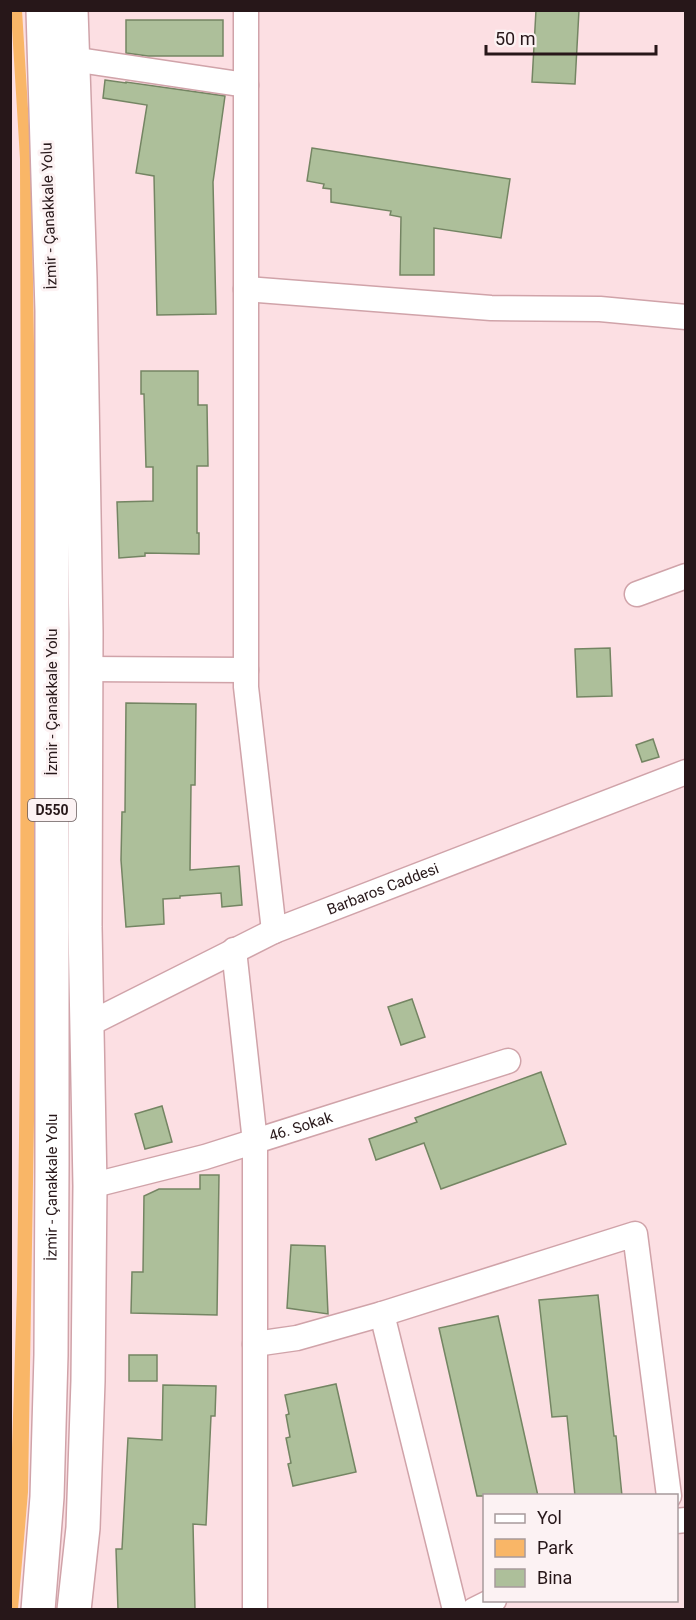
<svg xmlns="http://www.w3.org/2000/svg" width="696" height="1620" font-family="Roboto,sans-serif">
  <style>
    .green { fill: #f9b667 }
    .building { fill: #adbf9a; stroke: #748563; stroke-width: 1.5 }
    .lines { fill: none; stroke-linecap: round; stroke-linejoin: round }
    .minor-casing { stroke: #d0a3a9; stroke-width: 27 }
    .secondary-casing { stroke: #d0a3a9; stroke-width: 36 }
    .trunk-casing { stroke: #d0a3a9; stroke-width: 36 }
    .minor { stroke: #fff; stroke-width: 24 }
    .secondary { stroke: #fff; stroke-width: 33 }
    .trunk { stroke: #fff; stroke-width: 33 }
    .labels { text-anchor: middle; stroke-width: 6; stroke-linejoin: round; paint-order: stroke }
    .shield { fill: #fcf2f3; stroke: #67595a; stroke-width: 1.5 }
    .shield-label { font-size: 14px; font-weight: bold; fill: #271719 }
    .street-label { font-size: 15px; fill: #271719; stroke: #fcf2f3 }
  </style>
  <rect width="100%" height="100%" fill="#fcdfe3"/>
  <polygon class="green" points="22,10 31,158 34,345 35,1059 28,1492 18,1609 11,1610 10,1512 17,1289 20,1063 21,515 20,159 11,11"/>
  <g class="building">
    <polygon points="536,10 579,10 575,84 532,82"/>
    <polygon points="126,20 223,20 223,56 148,56 126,53"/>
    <polygon points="105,80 126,83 126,82 225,96 213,182 216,314 157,315 154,176 136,173 147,105 103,98"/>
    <polygon points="312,148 510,179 501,238 434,228 434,275 400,275 401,217 390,215 391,211 331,202 331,189 323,188 324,184 307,181"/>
    <polygon points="141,371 198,371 198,405 207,405 208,466 197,466 197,533 199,533 199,554 145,553 145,556 119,558 117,502 153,501 153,467 146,467 144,394 141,394"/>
    <polygon points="610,648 612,696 577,697 575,649"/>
    <polygon points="126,703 196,704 195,785 191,785 190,870 239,866 242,905 222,907 221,893 180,896 180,898 163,899 164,924 126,927 121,860 122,812 125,812"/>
    <polygon points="653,739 659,757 642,762 636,745"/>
    <polygon points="412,999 425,1037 401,1045 388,1007"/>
    <polygon points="541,1072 566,1144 441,1189 424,1143 376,1160 369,1139 417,1122 415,1118"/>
    <polygon points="162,1106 172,1142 145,1149 135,1114"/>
    <polygon points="200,1175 219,1175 217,1315 131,1313 132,1272 143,1272 144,1196 159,1189 200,1189"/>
    <polygon points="291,1245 325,1246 328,1314 287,1308"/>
    <polygon points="598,1295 614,1436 616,1436 622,1496 575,1496 567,1416 552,1417 539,1300"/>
    <polygon points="498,1316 538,1496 477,1496 439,1328"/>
    <rect x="129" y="1355" width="28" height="26"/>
    <polygon points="336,1384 356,1472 293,1486 288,1464 291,1463 286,1438 290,1437 286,1415 289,1414 285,1395"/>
    <polygon points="163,1385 216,1386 215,1416 211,1416 206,1525 193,1524 195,1610 118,1610 116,1549 122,1549 128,1438 162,1440"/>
  </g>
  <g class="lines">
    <g class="minor-casing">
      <g id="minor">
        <polyline points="246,10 246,687 274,931"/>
        <polyline points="72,59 246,85"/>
        <polyline points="246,289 491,308 600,309 686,317"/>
        <polyline points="637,594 686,576"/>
        <polyline points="86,669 246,670"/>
        <polyline points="234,950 255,1142 255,1610"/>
        <path id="s1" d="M87,1025L274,931L686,772"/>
        <path id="s2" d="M90,1186L205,1157L508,1061"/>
        <polyline points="382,1314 455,1610"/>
        <polyline points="255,1344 297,1338 382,1314 635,1234 669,1496"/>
        <polyline points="676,1521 686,1520"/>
        <polyline points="474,1610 494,1600"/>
      </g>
    </g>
    <g class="secondary-casing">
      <polyline id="secondary" points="71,10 80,278 86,632 85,927 90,1186 88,1381 83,1528 74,1610"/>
    </g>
    <g class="trunk-casing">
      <g id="trunk">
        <path id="s3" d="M38,1610L47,1497L51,1355L52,1165V311L43,10"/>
      </g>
    </g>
    <use href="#minor" class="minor"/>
    <use href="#secondary" class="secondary"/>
    <use href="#trunk" class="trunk"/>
  </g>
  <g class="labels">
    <rect class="shield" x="28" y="799" width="48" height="22" rx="4.5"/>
    <g class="shield-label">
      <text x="52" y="815">D550</text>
    </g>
    <g class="street-label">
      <text transform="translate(49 216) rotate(-92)" y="5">İzmir - Çanakkale Yolu</text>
      <text transform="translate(52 702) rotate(-90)" y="5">İzmir - Çanakkale Yolu</text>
      <text dy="5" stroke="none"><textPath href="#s1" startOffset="326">Barbaros Caddesi</textPath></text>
      <text dy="5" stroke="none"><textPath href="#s2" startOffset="219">46. Sokak</textPath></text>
      <text dy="5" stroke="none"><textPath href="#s3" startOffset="423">İzmir - Çanakkale Yolu</textPath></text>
    </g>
  </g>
  <rect width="696" height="1620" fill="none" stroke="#271719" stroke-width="24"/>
  <rect x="483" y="1494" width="195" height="108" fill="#fcf2f3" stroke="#a79a9c" stroke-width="1.5"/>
  <rect x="495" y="1514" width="30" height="9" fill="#ffffff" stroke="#a79a9c" stroke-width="1.5"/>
  <text x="537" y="1524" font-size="18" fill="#271719">Yol</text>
  <rect x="495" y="1539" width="30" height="18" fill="#f9b667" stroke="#a79a9c" stroke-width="1.5"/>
  <text x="537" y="1554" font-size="18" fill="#271719">Park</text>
  <rect x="495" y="1569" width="30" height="18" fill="#adbf9a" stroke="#a79a9c" stroke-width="1.5"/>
  <text x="537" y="1584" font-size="18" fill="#271719">Bina</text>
  <path d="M486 45v9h170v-9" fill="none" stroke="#271719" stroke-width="3"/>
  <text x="495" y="45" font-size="18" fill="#271719" stroke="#fcf2f3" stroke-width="4.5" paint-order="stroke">50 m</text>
</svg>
